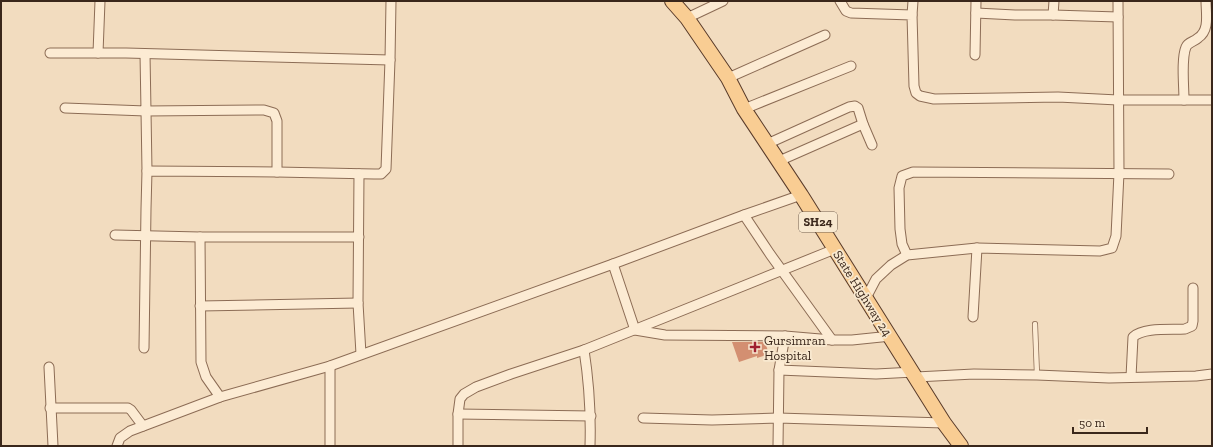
<svg xmlns="http://www.w3.org/2000/svg" width="1213" height="447" font-family="'Zilla Slab',serif">
  <style>
    .building { fill: #d38f71 }
    .lines { fill: none; stroke-linecap: round; stroke-linejoin: round }
    .service-casing { stroke: #8c6c55; stroke-width: 6 }
    .minor-casing { stroke: #8c6c55; stroke-width: 11 }
    .primary-casing { stroke: #593b2a; stroke-width: 16 }
    .service { stroke: #fcebd3; stroke-width: 4.5 }
    .minor { stroke: #fcebd3; stroke-width: 9 }
    .primary { stroke: #f9cd93; stroke-width: 14 }
    .poi-dot { fill: #a02030; stroke: #f8e8cf; stroke-width: 1.5 }
    .labels { text-anchor: middle; stroke-width: 3.5; stroke-linejoin: round; paint-order: stroke }
    .shield { fill: #f8e8cf; stroke: #736151; stroke-width: 1 }
    .shield-label { font-size: 12px; font-weight: bold; fill: #3a271b }
    .street-label { font-size: 13px; fill: #3a271b; stroke: #f8e8cf }
    .poi-label { font-size: 13px; fill: #3a271b; stroke: #f8e8cf; text-anchor: start }
  </style>
  <rect width="100%" height="100%" fill="#f2dcbf"/>
  <polygon class="building" points="732,342 765,342 769,354 757,358 757,356 739,362"/>
  <g class="lines">
    <g class="service-casing">
      <polyline id="service" points="1035,324 1037,375"/>
    </g>
    <g class="minor-casing">
      <g id="minor">
        <polyline points="840,1 846,11 851,13 912,15 914,86 916,93 920,96 934,99 1058,97 1118,100 1212,100"/>
        <polyline points="976,13 1015,15 1053,15 1054,1"/>
        <polyline points="912,15 913,1"/>
        <polyline points="1053,15 1118,17"/>
        <polyline points="687,18 723,1"/>
        <polyline points="50,53 126,53 390,60"/>
        <polyline points="98,53 100,1"/>
        <polyline points="975,55 976,1"/>
        <polyline points="728,78 825,35"/>
        <path d="M1184,100C1184,86 1181,59 1186,47C1188,42 1194,42 1198,38C1210,30 1206,14 1206,1"/>
        <polyline points="65,108 146,111 145,54"/>
        <polyline points="744,109 851,66"/>
        <polyline points="767,144 849,107 855,106 858,108 863,124 872,145"/>
        <polyline points="779,161 863,124"/>
        <polyline points="147,171 146,111 264,110 274,113 277,121 277,172"/>
        <polyline points="359,174 358,303 361,354"/>
        <polyline points="744,215 770,254 832,340"/>
        <polyline points="115,235 200,237 359,237"/>
        <polyline points="200,237 201,362 206,377 220,397"/>
        <polyline points="907,255 902,244 900,229 899,188 902,176 913,172 1169,174"/>
        <polyline points="613,264 635,330 665,335 785,336 832,340 852,340 891,336"/>
        <polyline points="866,298 876,279 891,265 907,255 977,248 1100,251 1112,248 1116,236 1119,173 1118,1"/>
        <polyline points="200,306 358,303"/>
        <polyline points="973,317 977,248"/>
        <polyline points="144,348 146,209 147,171 277,172 374,174 381,174 386,169 390,60 391,1"/>
        <path d="M584,350C589,382 591,414 590,446"/>
        <polyline points="330,366 330,446"/>
        <polyline points="49,367 53,446"/>
        <polyline points="779,370 876,374 914,372"/>
        <polyline points="916,377 974,374 1037,375 1109,378 1196,376 1212,374"/>
        <path d="M1131,377L1133,337C1144,327 1171,330 1185,329L1192,326L1193,321V288"/>
        <polyline points="50,408 128,408 131,410 143,426"/>
        <polyline points="458,414 591,416"/>
        <polyline points="643,418 712,420 778,418 944,423"/>
        <polyline points="117,446 120,438 130,431 220,397 330,366 613,264 744,215 801,195"/>
        <polyline points="458,446 458,414 460,399 464,394 476,387 511,374 584,350 835,249"/>
        <polyline points="778,446 779,370 785,336"/>
      </g>
    </g>
    <g class="primary-casing">
      <polyline id="primary" points="672,1 687,18 728,78 744,109 801,195 944,423 961,446"/>
    </g>
    <use href="#service" class="service"/>
    <use href="#minor" class="minor"/>
    <use href="#primary" class="primary"/>
  </g>
  <path class="poi-dot" d="M753 341h4v4h4v4h-4v4h-4v-4h-4v-4h4z"/>
  <g class="labels">
    <rect class="shield" x="799" y="212" width="38" height="20" rx="3"/>
    <g class="shield-label">
      <text x="818" y="226">SH24</text>
    </g>
    <g class="street-label">
      <text transform="translate(863 293) rotate(58)" y="5">State Highway 24</text>
    </g>
    <g class="poi-label">
      <text x="764" y="345">Gursimran<tspan x="764" dy="15">Hospital</tspan></text>
    </g>
  </g>
  <rect width="1213" height="447" fill="none" stroke="#3a271b" stroke-width="4"/>
  <path d="M1073 427v6h74v-6" fill="none" stroke="#3a271b" stroke-width="2"/>
  <text x="1079" y="427" font-size="12" fill="#3a271b" stroke="#f8e8cf" stroke-width="3" paint-order="stroke">50 m</text>
</svg>
